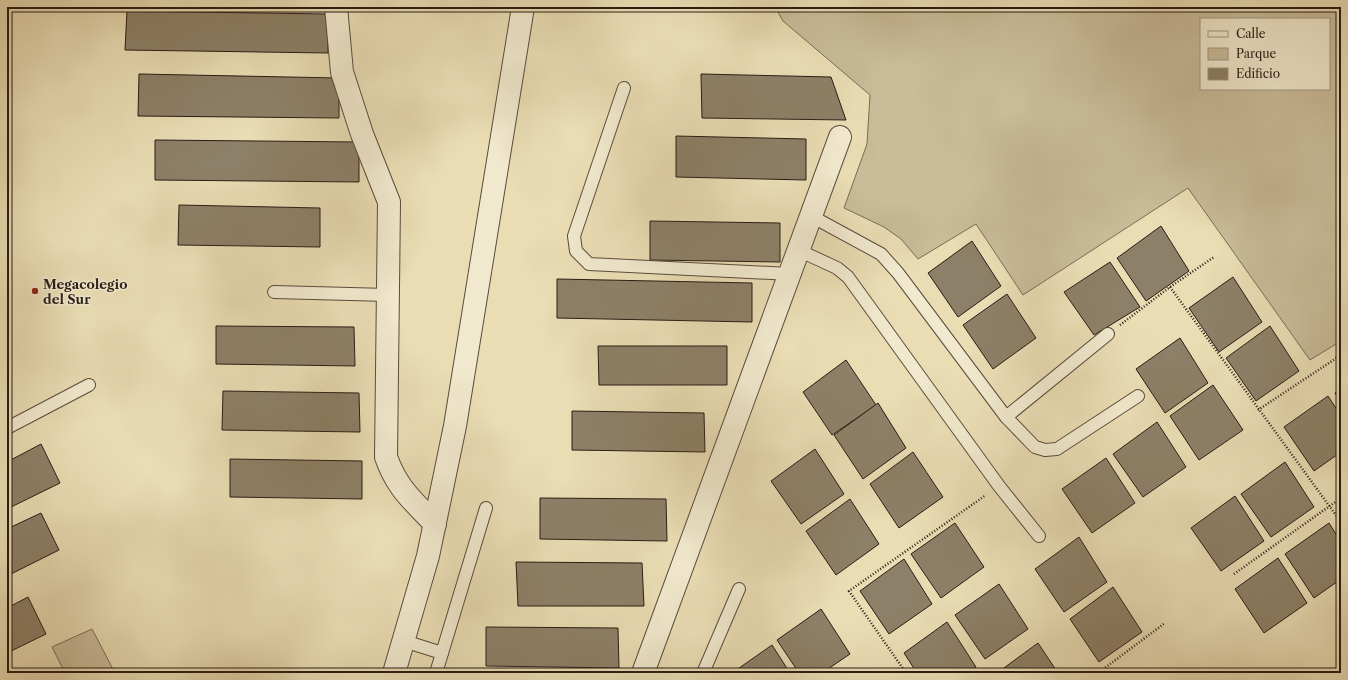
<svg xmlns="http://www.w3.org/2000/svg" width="1348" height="680" font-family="'Libre Caslon Text',serif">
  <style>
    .green { fill: #c9bc99; stroke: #796c57; fill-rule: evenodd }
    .building { fill: #8d8068; stroke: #291c15 }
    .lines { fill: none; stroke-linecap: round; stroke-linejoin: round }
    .lane-casing { stroke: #594c3d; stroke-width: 14 }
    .street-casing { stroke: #594c3d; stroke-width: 24 }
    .path { stroke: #291c15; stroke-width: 2.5; stroke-dasharray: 1 2; stroke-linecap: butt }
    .lane { stroke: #f1e9ce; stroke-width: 12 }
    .street { stroke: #f1e9ce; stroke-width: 22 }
    .poi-dot { fill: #8f2418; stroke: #f1e9ce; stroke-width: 1.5 }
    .labels { text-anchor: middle; stroke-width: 3; stroke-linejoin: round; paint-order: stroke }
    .poi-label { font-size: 13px; font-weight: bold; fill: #291c15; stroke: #f1e9ce; text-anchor: start }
  </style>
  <rect width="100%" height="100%" fill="#eaddb4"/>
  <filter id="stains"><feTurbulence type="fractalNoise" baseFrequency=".005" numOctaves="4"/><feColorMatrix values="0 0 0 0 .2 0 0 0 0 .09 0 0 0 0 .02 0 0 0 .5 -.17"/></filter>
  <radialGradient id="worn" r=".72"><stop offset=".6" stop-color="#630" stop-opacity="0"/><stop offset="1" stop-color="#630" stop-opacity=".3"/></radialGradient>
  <g class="green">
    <path d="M775,7H1341V341L1310,360L1188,188L1023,295L976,224L918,259L901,239L884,227L844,208L867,144L870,95L783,21ZM1201,19H1329V89H1201Z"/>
    <polygon points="92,629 115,673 65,673 52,647"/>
  </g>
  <g class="building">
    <polygon points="127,11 328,14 328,53 125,50"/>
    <polygon points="139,74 339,78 339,118 138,116"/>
    <polygon points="701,74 831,77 846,120 702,118"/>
    <polygon points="676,136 806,139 806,180 676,177"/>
    <polygon points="155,140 359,142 359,182 155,180"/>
    <polygon points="179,205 320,208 320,247 178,245"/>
    <polygon points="650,221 780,223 780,262 650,260"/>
    <polygon points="1161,226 1189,271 1146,301 1117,258"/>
    <polygon points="972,241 1001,286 958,317 928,273"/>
    <polygon points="1110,262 1140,307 1094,335 1064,292"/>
    <polygon points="1233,277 1262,322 1219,352 1189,308"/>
    <polygon points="557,279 752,283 752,322 557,318"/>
    <polygon points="1007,294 1036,338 993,369 963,325"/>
    <polygon points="216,326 354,327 355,366 216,364"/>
    <polygon points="1270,326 1299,371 1256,401 1226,358"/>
    <polygon points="1180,338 1208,383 1165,413 1136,369"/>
    <polygon points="598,346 727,346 727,385 599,385"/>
    <polygon points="846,360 876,405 832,435 803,392"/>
    <polygon points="1213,385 1243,430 1199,460 1170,416"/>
    <polygon points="1341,389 1341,402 1335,393"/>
    <polygon points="223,391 359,393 360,432 222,430"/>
    <polygon points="1328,396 1341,416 1341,452 1314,471 1284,427"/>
    <polygon points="878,403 906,448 863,479 834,435"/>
    <polygon points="572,411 704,413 705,452 572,450"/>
    <polygon points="1157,422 1186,467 1143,497 1113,454"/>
    <polygon points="41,444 60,483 7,509 7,462"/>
    <polygon points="815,449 844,494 801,524 771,481"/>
    <polygon points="913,452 943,497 899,528 870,484"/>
    <polygon points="1106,458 1135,503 1092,533 1062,489"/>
    <polygon points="230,459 362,461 362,499 230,497"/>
    <polygon points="1285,462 1314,507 1271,537 1241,494"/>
    <polygon points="1235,496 1264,541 1221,571 1191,528"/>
    <polygon points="540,498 666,499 667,541 540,539"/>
    <polygon points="850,499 879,544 836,575 806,531"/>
    <polygon points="41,513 59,550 7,576 7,529"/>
    <polygon points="955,523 984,567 941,598 911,554"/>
    <polygon points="1329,523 1341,542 1341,579 1314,598 1285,554"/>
    <polygon points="1079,537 1107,582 1064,612 1035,569"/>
    <polygon points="1278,558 1307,603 1264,633 1235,589"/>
    <polygon points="904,559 932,604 889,634 860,591"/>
    <polygon points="516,562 642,563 644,606 518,606"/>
    <polygon points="999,584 1028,629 985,659 955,615"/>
    <polygon points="1113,587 1142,632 1099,662 1070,619"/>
    <polygon points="28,597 46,634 7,653 7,608"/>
    <polygon points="821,609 850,654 822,673 799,673 777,640"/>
    <polygon points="947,622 976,667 967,673 917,673 904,653"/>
    <polygon points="486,627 618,628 619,668 486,666"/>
    <polygon points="1038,643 1058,673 997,673"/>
    <polygon points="772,645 790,673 732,673"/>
  </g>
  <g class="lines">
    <g class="lane-casing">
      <g id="lane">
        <polyline points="624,88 574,236 576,251 589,264 790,274"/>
        <polyline points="811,216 881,254 898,273 1006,417 1108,334"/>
        <polyline points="798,250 837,268 848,277 999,486 1039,536"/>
        <polyline points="274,292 388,295"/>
        <polyline points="1006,417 1035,447 1045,450 1057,449 1138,396"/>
        <polyline points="7,428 89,385"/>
        <polyline points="404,641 442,653"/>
        <polyline points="436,673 486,508"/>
        <polyline points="703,673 739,589"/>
      </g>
    </g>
    <g class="street-casing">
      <g id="street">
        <path d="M336,7L342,72L362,134L389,202L386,457C397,488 412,500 435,524"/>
        <polyline points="394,673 428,556 455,426 523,7"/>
        <polyline points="643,673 840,137"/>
      </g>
    </g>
    <g class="path">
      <polyline points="1170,287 1341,522"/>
      <polyline points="1120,325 1170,287 1214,257"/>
      <polyline points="1258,410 1341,355"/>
      <polyline points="1234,574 1341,498"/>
      <polyline points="906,673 849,591 986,495"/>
      <polyline points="1098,673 1165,623"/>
    </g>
    <use href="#lane" class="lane"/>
    <use href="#street" class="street"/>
  </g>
  <circle class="poi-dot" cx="35" cy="291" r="4"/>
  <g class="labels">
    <g class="poi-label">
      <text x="43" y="289">Megacolegio<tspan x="43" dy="15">del Sur</tspan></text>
    </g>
  </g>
  <rect width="1348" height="680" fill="none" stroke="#eaddb4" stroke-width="24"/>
  <rect x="8" y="8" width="1332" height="664" fill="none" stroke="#291c15" stroke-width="2"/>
  <rect x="12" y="12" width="1324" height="656" fill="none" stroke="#291c15"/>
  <rect x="1200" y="18" width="130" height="72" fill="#f1e9ce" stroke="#a19784"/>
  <rect x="1208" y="31" width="20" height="6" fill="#f1e9ce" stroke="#a19784"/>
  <text x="1236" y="38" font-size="12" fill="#291c15">Calle</text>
  <rect x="1208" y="48" width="20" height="12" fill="#c9bc99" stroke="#a19784"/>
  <text x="1236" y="58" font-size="12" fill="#291c15">Parque</text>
  <rect x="1208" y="68" width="20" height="12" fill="#8d8068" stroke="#a19784"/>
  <text x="1236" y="78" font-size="12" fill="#291c15">Edificio</text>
  <rect width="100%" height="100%" filter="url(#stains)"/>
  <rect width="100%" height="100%" fill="url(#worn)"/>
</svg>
